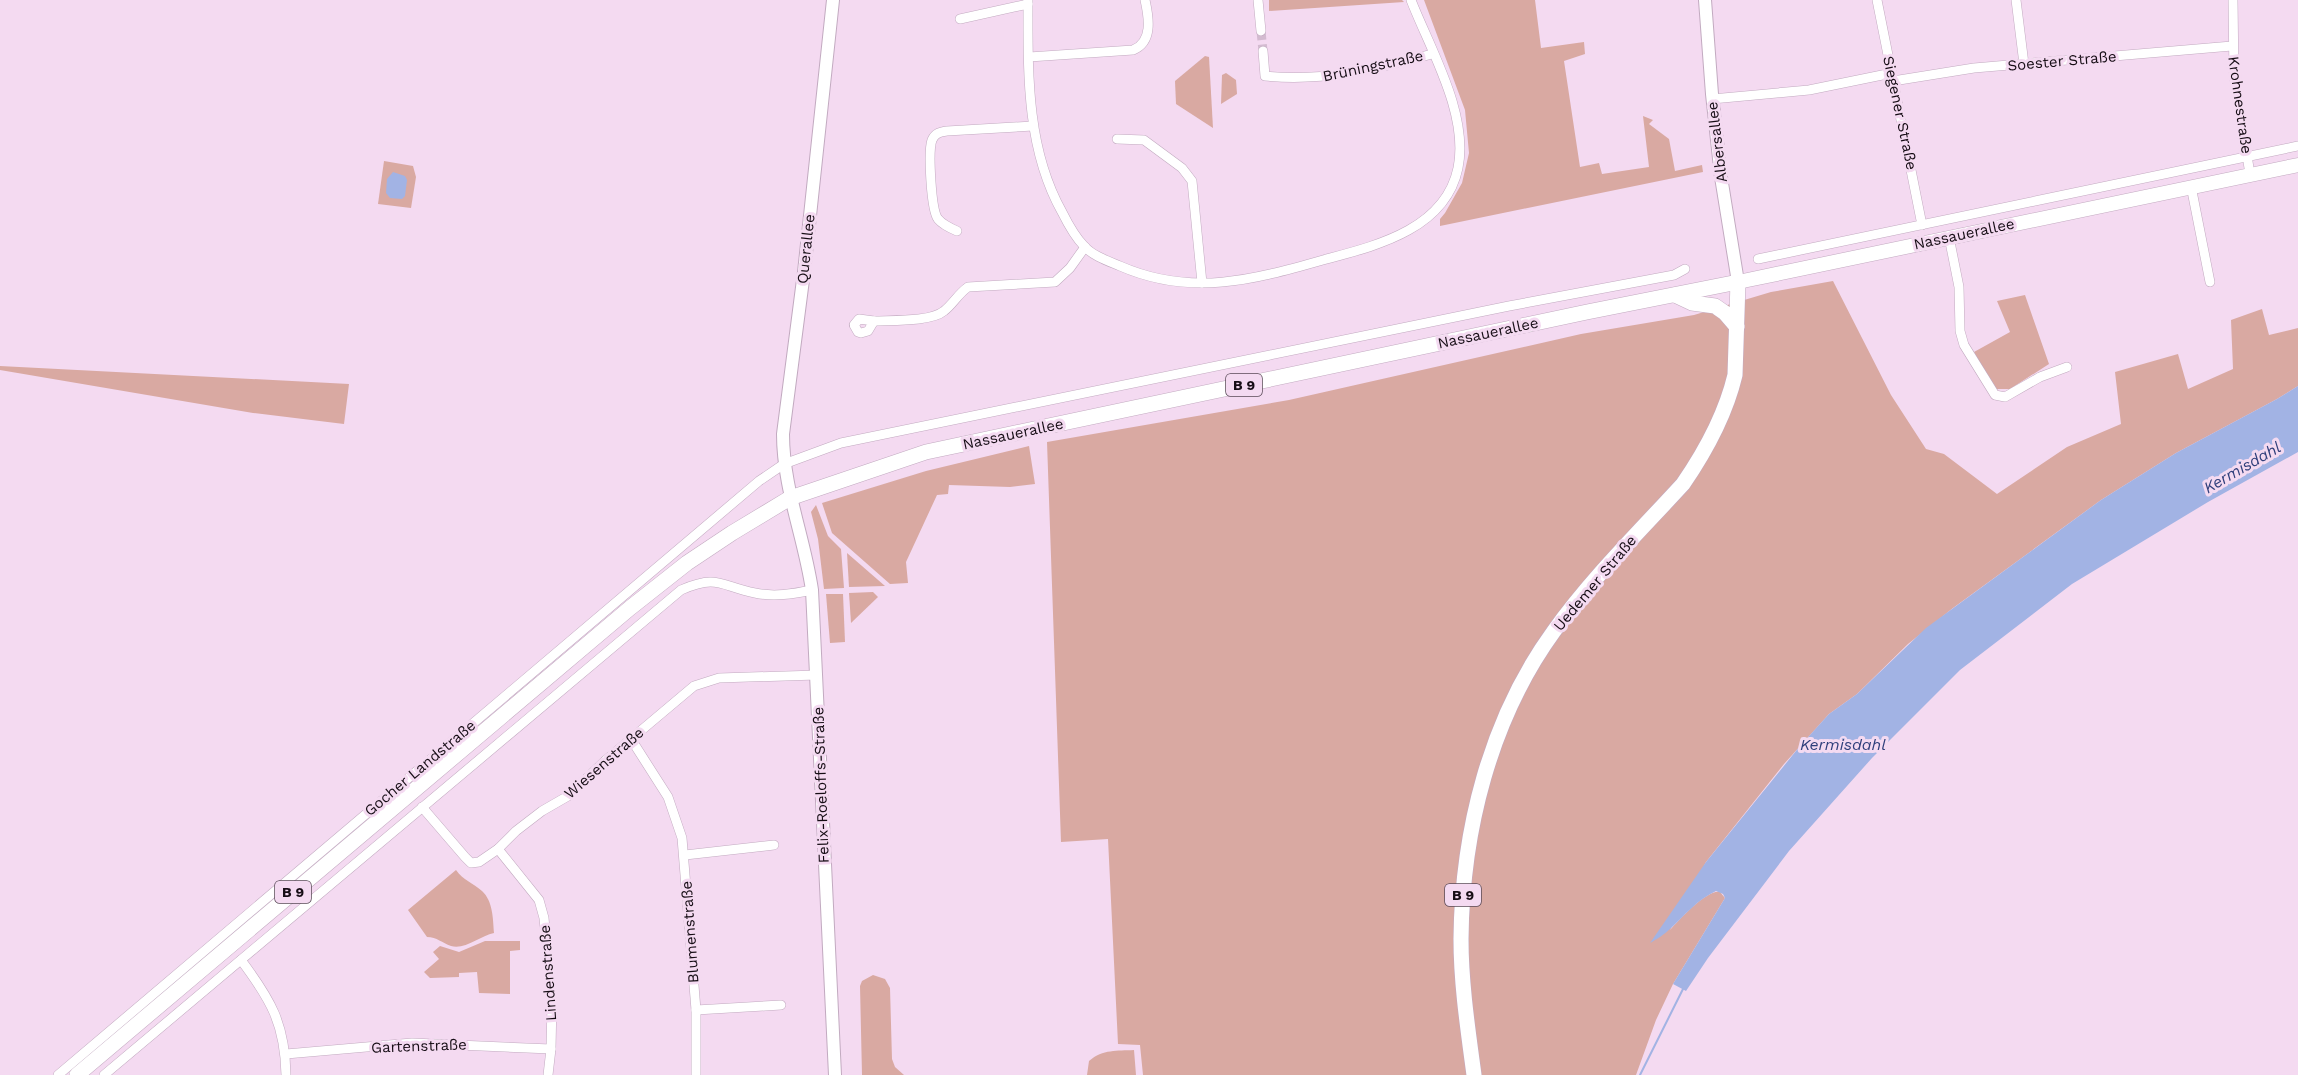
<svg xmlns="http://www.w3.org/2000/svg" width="2298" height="1075" font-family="'Work Sans',sans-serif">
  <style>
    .green { fill: #d9a9a2 }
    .water { fill: #a2b3e4 }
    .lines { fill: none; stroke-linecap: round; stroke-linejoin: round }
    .stream { stroke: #a2b3e4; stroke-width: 2 }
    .minor-tunnel { stroke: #d3bbd0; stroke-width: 9; stroke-dasharray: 9 4.5; stroke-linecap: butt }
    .minor-casing { stroke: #c2aac0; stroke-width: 10 }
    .tertiary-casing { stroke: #c2aac0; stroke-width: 14 }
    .secondary-casing { stroke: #c2aac0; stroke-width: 15 }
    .primary-casing { stroke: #c2aac0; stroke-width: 16 }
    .minor { stroke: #fff; stroke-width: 9 }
    .tertiary { stroke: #fff; stroke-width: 12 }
    .secondary { stroke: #fff; stroke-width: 14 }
    .primary { stroke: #fff; stroke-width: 15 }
    .labels { text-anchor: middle; stroke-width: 6; stroke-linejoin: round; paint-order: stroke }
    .shield { fill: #f4daf1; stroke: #594a57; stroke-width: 1.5 }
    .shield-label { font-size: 14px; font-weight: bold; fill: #160d15 }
    .street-label { font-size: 15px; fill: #160d15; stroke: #f4daf1 }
    .water-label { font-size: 16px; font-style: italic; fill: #2f3f7b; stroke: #f4daf1 }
  </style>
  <rect width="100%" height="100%" fill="#f4daf1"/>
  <g class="green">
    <polygon points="1269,0 1402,0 1404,2 1269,11"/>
    <polygon points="1424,0 1535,0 1541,48 1584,42 1585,54 1564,61 1580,167 1599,163 1602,174 1649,167 1643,116 1653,120 1649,124 1669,139 1675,171 1702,165 1703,172 1440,226 1440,219 1445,213 1462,183 1469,153 1465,110"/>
    <polygon points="1205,56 1209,57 1213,128 1176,104 1175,81"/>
    <polygon points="1226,73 1236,80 1237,94 1221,104 1222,75"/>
    <polygon points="384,161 413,166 416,177 411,208 378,204"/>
    <path d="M1833,281L1891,395L1926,449L1944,454L1997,494L2067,447L2121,424L2115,372L2178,354L2188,389L2233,369L2231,320L2262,309L2269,335L2298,328V386L2277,399L2176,453L2101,500L1953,608L1908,644L1857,694L1829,714L1784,764L1706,862L1670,930C1679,920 1707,889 1720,892L1725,898L1673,984L1656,1020L1636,1075H1143L1140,1045L1118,1044L1108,839L1061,842L1047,442L1289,400L1581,334L1694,315L1771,292Z"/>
    <polygon points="2025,295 2049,364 2010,389 1997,389 1992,385 1974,352 2010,332 1997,301"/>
    <polygon points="0,366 349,384 344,424 253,413 0,370"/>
    <polygon points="1029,446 1035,484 1010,487 949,485 948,494 937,495 906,562 908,583 890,584 832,533 822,503 926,471"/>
    <polygon points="816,505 828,536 841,549 844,588 824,589 818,539 811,512"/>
    <polygon points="847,553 885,586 849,587"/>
    <polygon points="873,592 878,597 851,623 849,593"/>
    <polygon points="826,594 843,594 845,642 830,643"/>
    <path d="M456,870C463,880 473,883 482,891C493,901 493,919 494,933C480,936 465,950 451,946C442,943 437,937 427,937L408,910Z"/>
    <polygon points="485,941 520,941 520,950 510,951 510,994 479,993 477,972 459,973 459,977 430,978 424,972 439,959 433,952 440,946 459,952"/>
    <polygon points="873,975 885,979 890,988 892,1059 895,1067 904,1075 862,1075 860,986 862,981"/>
    <path d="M1134,1050L1136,1075H1087L1089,1061C1103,1049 1117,1051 1134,1050Z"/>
  </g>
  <g class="water">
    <polygon points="393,172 405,176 407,180 405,196 402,199 390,198 386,193 387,179"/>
    <path d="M2298,386V452L2208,502L2072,584L1960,670L1872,758L1789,851L1708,958L1686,991L1673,984L1725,898L1723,894L1716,891C1698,899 1684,916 1670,929C1665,934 1657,939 1650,943L1706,862L1800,746L1829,714L1857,694L1926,628L2101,500L2176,453L2277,399Z"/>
  </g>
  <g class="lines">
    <polyline class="stream" points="1640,1075 1683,989"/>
    <polyline class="minor-tunnel" points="1261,31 1263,51"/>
    <g class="minor-casing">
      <g id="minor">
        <path d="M1028,0C1028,72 1026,148 1062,212C1068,224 1075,237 1084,246C1093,256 1108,261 1120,266C1191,297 1253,280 1323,260C1375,246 1445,230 1458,168C1469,114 1430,49 1411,0"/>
        <polyline points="1258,0 1261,31"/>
        <polyline points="1877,0 1922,225"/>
        <polyline points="2016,0 2024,64"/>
        <polyline points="2233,0 2234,76 2250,174"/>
        <polyline points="960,19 1028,4"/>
        <path d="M1263,51L1265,76C1322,82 1377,69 1432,54"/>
        <path d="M1029,57L1133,50C1153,42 1149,18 1145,0"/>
        <polyline points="1893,81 1974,68 2232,46"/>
        <polyline points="1712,99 1809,90 1892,73"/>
        <polyline points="1117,139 1144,140 1182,168 1192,181 1202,283"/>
        <polyline points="2191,186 2210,282"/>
        <path d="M957,231C950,228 943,225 938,219C931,210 928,151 932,140C935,133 940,132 947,131L1033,126"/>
        <polyline points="1949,237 1959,287 1960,331 1964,345 1995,395 2005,397 2040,377 2067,367"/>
        <polyline points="1758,259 2298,146"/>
        <polygon points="859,319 874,321 868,331 861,333 858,332 854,325"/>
        <path d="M874,321C891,320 931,322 944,311C953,304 958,294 968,287L1055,282L1070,268L1085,247"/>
        <polyline points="631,739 668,797 682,838 696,1010 696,1075"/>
        <polyline points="422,807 465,857 471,863 479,862 498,849 516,831 542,811 568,796 606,760 694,686 719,678 817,675"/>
        <polyline points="498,849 539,900 544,918 552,1002 551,1049 548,1075"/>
        <polyline points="685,855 774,845"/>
        <path d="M241,960C271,1000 285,1024 286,1075"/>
        <polyline points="696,1010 781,1005"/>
        <polyline points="286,1054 412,1043 551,1049"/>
        <polyline points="58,1075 759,481 784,464 841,443 1509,306 1674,275 1685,269"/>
        <path d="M104,1075L681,590C718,574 720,586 755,593C774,597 793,594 812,590"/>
      </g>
    </g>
    <g class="tertiary-casing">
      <g id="tertiary">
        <path d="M833,0L804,272L783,434C783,488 804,536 812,590L835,1075"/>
        <polyline points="1705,0 1712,94 1721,177 1738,282"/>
      </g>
    </g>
    <g class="secondary-casing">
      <polyline id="secondary" points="1738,282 2298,165"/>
    </g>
    <g class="primary-casing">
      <g id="primary">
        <polyline points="1675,295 1692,303 1715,306 1725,313 1737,327"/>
        <path d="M77,1075L630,608L687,563L732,533L790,498L926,452L1587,312L1738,282L1735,375C1726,413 1705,452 1683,484C1639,532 1592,578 1554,631C1490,719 1462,831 1461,939C1461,984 1468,1030 1474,1075"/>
      </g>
    </g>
    <use href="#minor" class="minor"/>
    <use href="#tertiary" class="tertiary"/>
    <use href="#secondary" class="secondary"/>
    <use href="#primary" class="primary"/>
  </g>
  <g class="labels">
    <g class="shield">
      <rect x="1226" y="374" width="36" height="22" rx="4.5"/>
      <rect x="275" y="881" width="36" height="22" rx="4.5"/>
      <rect x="1445" y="884" width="36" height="22" rx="4.5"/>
    </g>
    <g class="shield-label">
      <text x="1244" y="390">B 9</text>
      <text x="293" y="897">B 9</text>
      <text x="1463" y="900">B 9</text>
    </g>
    <g class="street-label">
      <text transform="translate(2062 61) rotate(-5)" y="5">Soester Straße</text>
      <text transform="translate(1373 66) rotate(-12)" y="5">Brüningstraße</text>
      <text transform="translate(2240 105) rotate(82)" y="5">Krohnestraße</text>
      <text transform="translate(1900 113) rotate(78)" y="5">Siegener Straße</text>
      <text transform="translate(1717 142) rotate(-97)" y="5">Albersallee</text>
      <text transform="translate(1964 234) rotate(-12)" y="5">Nassauerallee</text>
      <text transform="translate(806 249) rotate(-84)" y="5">Querallee</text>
      <text transform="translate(1488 333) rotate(-12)" y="5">Nassauerallee</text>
      <text transform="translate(1013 434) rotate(-12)" y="5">Nassauerallee</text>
      <text transform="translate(1595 583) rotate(-50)" y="5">Uedemer Straße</text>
      <text transform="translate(604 763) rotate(-41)" y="5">Wiesenstraße</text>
      <text transform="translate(420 768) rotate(-40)" y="5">Gocher Landstraße</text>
      <text transform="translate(821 785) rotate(-92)" y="5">Felix-Roeloffs-Straße</text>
      <text transform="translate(690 932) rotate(-94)" y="5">Blumenstraße</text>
      <text transform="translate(548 973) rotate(-94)" y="5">Lindenstraße</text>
      <text transform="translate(419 1046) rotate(-2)" y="5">Gartenstraße</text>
    </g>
    <g class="water-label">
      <text transform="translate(2242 467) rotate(-30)" y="6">Kermisdahl</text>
      <text x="1843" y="750">Kermisdahl</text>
    </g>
  </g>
</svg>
